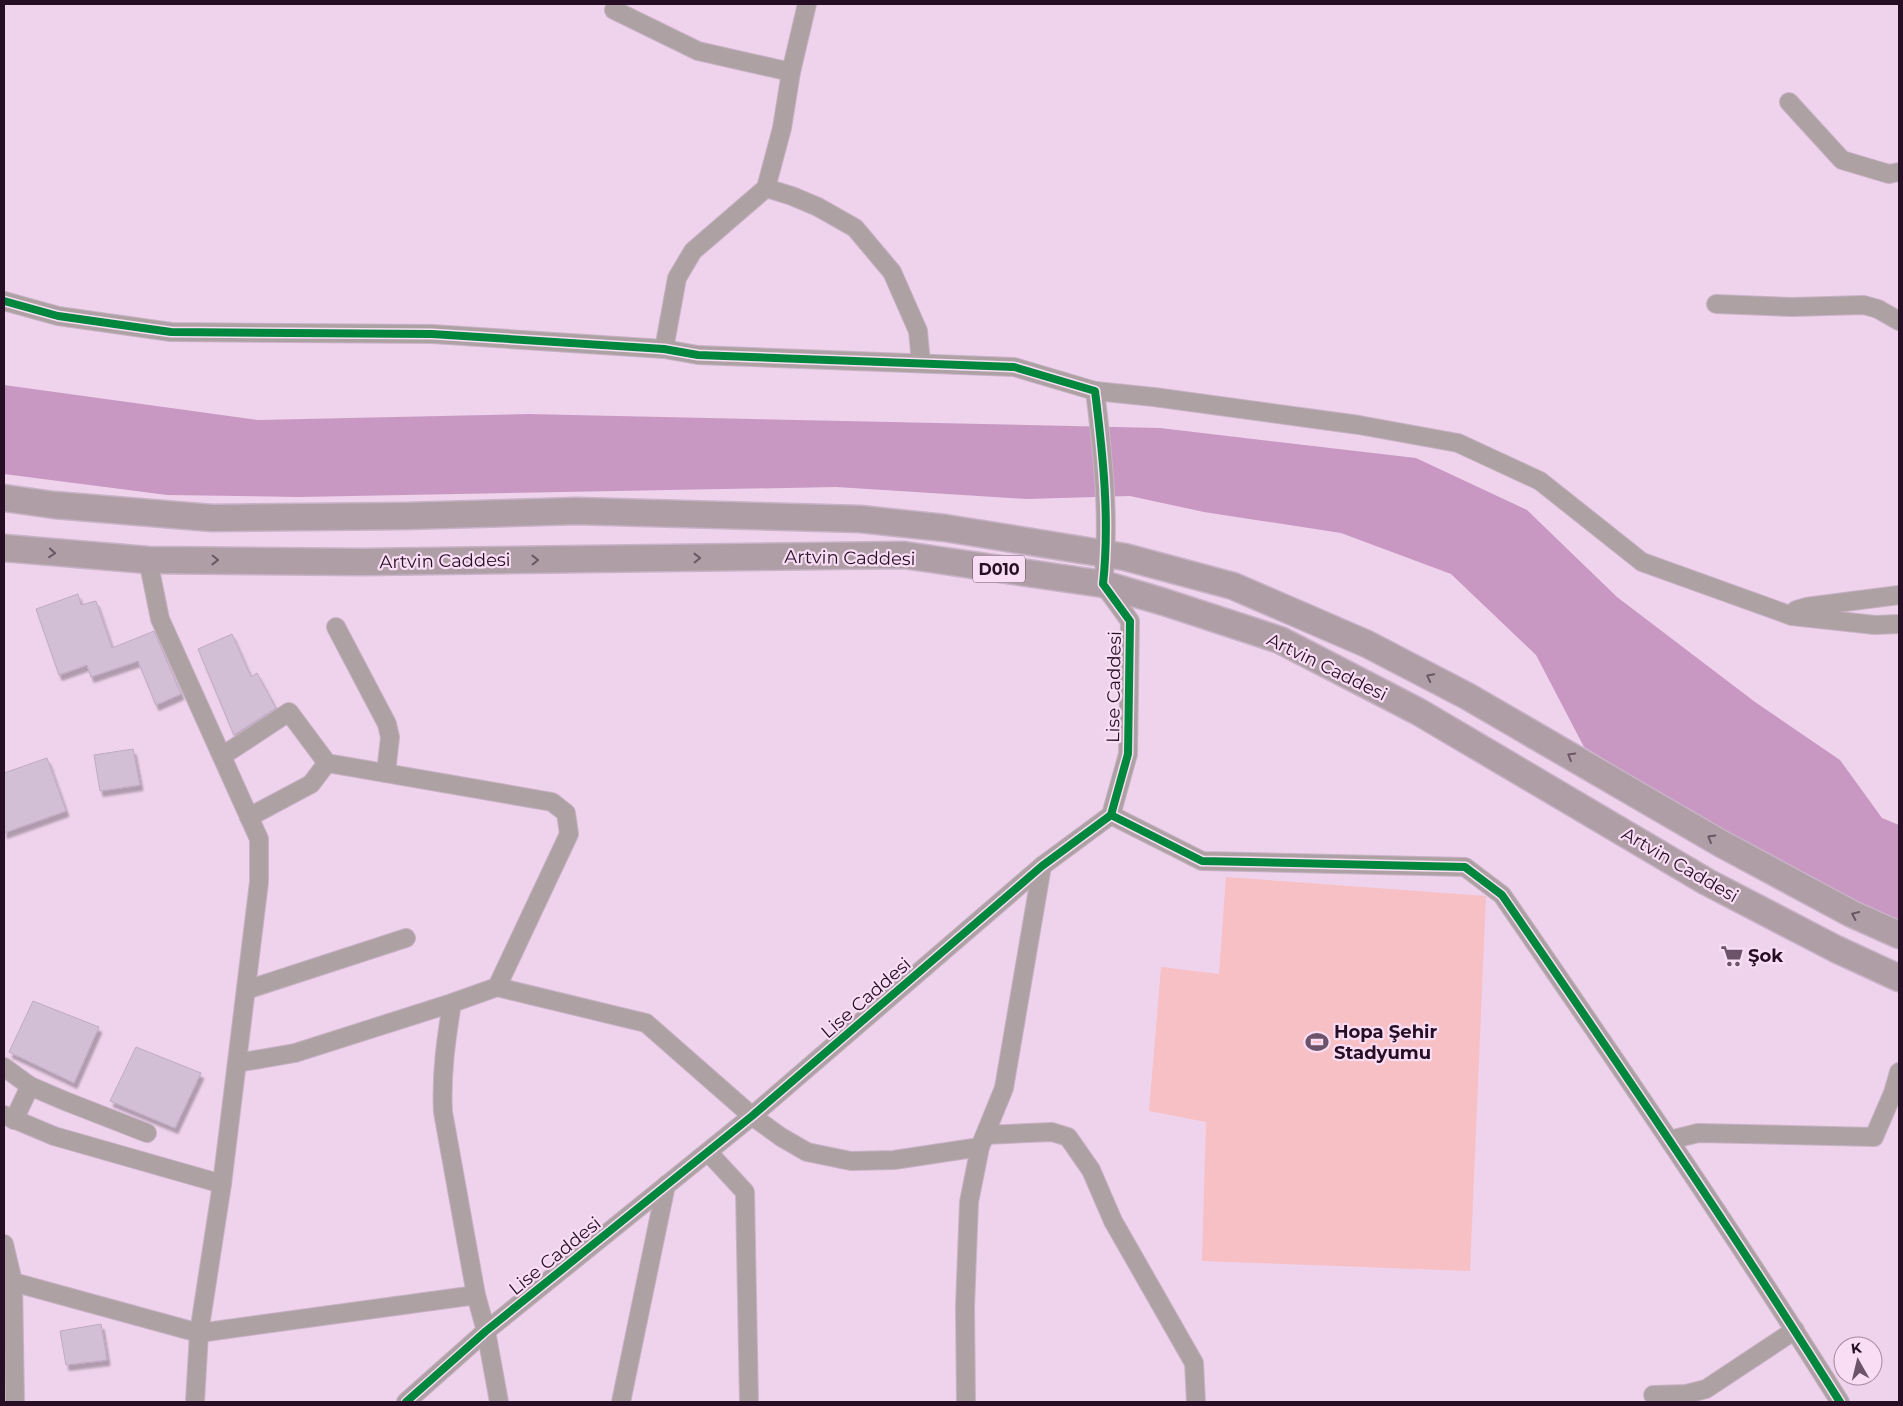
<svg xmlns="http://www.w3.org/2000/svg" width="1903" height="1406" viewBox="0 0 1903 1406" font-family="Montserrat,sans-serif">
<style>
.green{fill:#f7c0c4}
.water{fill:#c898c3}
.building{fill:#d2bfd6;stroke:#bfaac3;filter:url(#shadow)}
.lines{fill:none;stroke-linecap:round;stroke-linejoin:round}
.minor-casing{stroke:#c8b2c6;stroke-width:20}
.highway-casing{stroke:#c8b2c6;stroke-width:29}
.minor{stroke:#aea1a3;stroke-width:18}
.highway{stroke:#af9ea6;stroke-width:26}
.cycleway-casing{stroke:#f9ddf5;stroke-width:11}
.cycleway{stroke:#00873e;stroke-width:8}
.oneway{stroke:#6a5665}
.labels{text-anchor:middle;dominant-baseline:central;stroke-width:4.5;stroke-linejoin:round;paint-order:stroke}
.shield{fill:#f9ddf5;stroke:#654c63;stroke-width:1}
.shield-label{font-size:16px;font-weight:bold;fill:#260e24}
.street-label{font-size:18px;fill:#260e24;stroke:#f9ddf5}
.poi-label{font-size:18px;font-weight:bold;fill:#260e24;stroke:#f9ddf5;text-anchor:start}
</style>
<defs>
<filter id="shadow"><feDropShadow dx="3" dy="5.5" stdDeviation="1" flood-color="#0004"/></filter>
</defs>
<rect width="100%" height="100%" fill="#efd3ec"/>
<path class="green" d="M1226 877 1486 896 1470 1271 1202 1261 1206 1122 1149 1111 1161 967 1219 974Z"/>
<path class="water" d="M4 385 258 420 528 414 1160 428 1416 458 1527 510 1617 597 1755 702 1840 760 1882 818 1899 825V928L1771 861 1584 747 1536 655 1451 574 1341 533 1204 512 1130 496 1026 499 836 487 299 497 167 495 4 474Z"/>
<g class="building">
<path d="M78 594 81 605 96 601 112 648 154 631 181 694 156 705 138 661 91 677 87 665 59 675 36 609Z"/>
<path d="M232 634 251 677 257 673 276 708 234 735 198 649Z"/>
<path d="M133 749 140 785 100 791 94 755Z"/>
<path d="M47 758 66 811 4 833V773Z"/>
<path d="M33 1001 99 1027 74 1083 9 1052Z"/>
<path d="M136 1047 201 1073 175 1128 110 1101Z"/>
<path d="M101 1324 107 1360 66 1365 60 1331Z"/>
</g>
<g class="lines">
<defs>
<g id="minor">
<path d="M614 10 698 51 791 72"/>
<path d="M1789 102 1842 160 1889 174 1899 172"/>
<path d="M766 188 792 196 818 207 855 228 892 272 918 331 921 363"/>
<path d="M4 301 58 316 171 332 432 334 664 349 698 355 1014 367 1095 391C1103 455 1110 520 1103 584L1130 621 1128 754 1111 815 1042 866 752 1116 486 1331 406 1402"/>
<path d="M1716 304 1792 307 1864 305 1878 309 1899 321"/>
<path d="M664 349 677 278 693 251 766 188 782 128 791 72 807 4"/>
<path d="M1095 391 1154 397 1359 425 1458 443 1540 481 1642 562 1792 616 1875 625 1899 624"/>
<path d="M148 560 160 619 259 839V882L222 1184"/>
<path d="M1792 615 1796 610 1806 607 1899 595"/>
<path d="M336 627 387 724 390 737 386 773"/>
<path d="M222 756 289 712 327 763 552 802 566 813 569 834 497 987"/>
<path d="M1111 815 1202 861 1465 867 1502 895C1617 1062 1732 1230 1840 1402"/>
<path d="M249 817 311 784 327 763"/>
<path d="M246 990 406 938"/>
<path d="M452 1003C446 1040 441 1075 443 1112L476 1295 486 1331 499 1402"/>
<path d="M237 1063 295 1053 452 1003 497 987 646 1023 752 1116 781 1137 807 1152 851 1161 894 1160 980 1147"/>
<path d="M4 1067 30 1086 65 1101 147 1133"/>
<path d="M4 1115 54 1136 222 1184 199 1333 195 1402"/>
<path d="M14 1120 30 1086"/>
<path d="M985 1135 1052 1132 1068 1137 1091 1170 1113 1221 1194 1363 1196 1402"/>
<path d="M1670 1140 1698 1133 1874 1137 1893 1093 1899 1072"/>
<path d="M708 1152 745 1192 749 1402"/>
<path d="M4 1244 13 1282 15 1402"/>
<path d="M4 1283 13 1282 199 1333 476 1295"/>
<path d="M1653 1395 1686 1394 1706 1389 1795 1330"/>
<path d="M621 1402 666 1185"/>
<path d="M966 1402 965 1307 969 1202 980 1147 1004 1088 1042 866"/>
</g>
<g id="highway">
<path d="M4 498 54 505 212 518 406 516 577 511 860 519 945 528 1125 557 1233 586 1367 644 1467 696 1720 843 1852 914 1899 935"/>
<path d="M4 548 148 560 362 562 904 555 1103 584 1164 602 1280 640 1419 712 1707 882 1836 949 1899 978"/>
</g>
</defs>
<use href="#minor" class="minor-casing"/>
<use href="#highway" class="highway-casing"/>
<use href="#minor" class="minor"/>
<use href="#highway" class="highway"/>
<defs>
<g id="cycleway">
<path d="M4 301 58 316 171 332 432 334 664 349 698 355 1014 367 1095 391C1103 455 1110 520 1103 584L1130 621 1128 754 1111 815 1042 866 752 1116 486 1331 406 1402"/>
<path d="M1111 815 1202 861 1465 867 1502 895C1617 1062 1732 1230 1840 1402"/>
</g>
</defs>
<use href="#cycleway" class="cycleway-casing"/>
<use href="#cycleway" class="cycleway"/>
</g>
<defs><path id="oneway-chevron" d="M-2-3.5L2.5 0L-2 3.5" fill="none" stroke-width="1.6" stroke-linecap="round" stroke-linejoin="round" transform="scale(1.25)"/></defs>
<g class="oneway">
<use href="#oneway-chevron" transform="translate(52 553) rotate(5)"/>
<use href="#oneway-chevron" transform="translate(697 558) rotate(-1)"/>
<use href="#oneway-chevron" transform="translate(215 560) rotate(1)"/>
<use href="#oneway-chevron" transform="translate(535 560) rotate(-1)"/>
<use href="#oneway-chevron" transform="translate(1430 677) rotate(-153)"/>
<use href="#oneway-chevron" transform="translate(1571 756) rotate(-150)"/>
<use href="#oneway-chevron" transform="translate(1711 838) rotate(-150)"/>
<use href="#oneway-chevron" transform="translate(1855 915) rotate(-155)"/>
</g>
<defs>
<symbol id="supermarket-bare" viewBox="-9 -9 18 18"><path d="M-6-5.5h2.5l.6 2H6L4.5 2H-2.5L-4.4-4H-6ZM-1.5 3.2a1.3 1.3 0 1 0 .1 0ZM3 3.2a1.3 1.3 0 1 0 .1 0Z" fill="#6c536a" stroke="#f9ddf5" stroke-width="2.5" paint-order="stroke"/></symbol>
<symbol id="stadium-bare" viewBox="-9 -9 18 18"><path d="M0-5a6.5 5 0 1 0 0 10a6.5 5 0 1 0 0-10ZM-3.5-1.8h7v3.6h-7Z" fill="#6c536a" stroke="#f9ddf5" stroke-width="2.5" paint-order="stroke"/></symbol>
</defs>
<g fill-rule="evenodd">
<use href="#supermarket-bare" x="1716" y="940" width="32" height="32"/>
<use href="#stadium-bare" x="1301" y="1026" width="32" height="32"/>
</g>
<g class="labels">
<rect class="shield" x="973" y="555.5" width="52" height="27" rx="4"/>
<g class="shield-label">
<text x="999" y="569">D010</text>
</g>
<g class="street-label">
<text transform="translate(850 558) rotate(1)">Artvin Caddesi</text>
<text transform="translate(445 561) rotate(-1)">Artvin Caddesi</text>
<text transform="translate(1327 667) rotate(26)">Artvin Caddesi</text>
<text transform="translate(1114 687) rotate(-89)">Lise Caddesi</text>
<text transform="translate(1680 865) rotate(30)">Artvin Caddesi</text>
<text transform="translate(866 998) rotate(-41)">Lise Caddesi</text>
<text transform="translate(555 1256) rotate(-39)">Lise Caddesi</text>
</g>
<g class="poi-label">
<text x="1748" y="956">Şok</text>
<text x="1334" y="1032">Hopa Şehir<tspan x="1334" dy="21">Stadyumu</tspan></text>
</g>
</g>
<rect width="1903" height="1406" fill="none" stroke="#260e24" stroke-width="10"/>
<g transform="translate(1858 1361) rotate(352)"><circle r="24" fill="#f9ddf5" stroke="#a58aa1"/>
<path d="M0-4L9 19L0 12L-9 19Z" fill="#6c536a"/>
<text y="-8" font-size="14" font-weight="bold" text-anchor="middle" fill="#260e24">K</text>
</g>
</svg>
